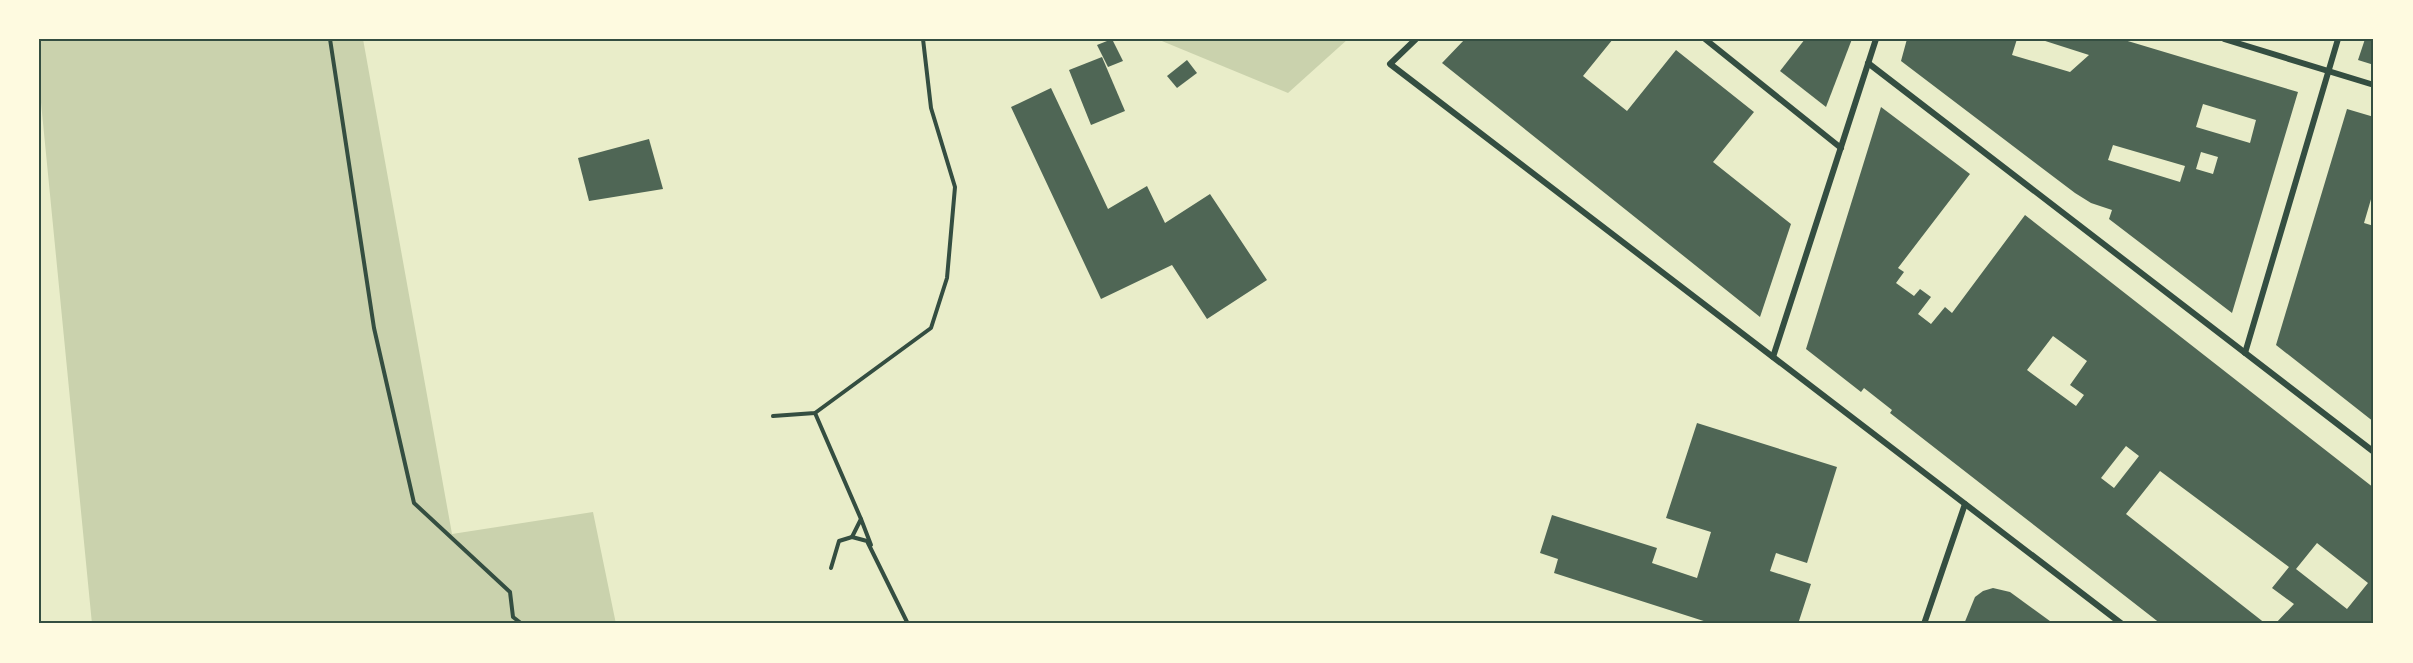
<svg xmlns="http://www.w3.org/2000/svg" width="2413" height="663" viewBox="0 0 2413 663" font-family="'Asap Condensed',sans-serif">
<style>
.green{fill:#cad2ad}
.building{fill:#4f6655;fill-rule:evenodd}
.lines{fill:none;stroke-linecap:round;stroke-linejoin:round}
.path{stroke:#344e41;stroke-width:4}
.minor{stroke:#344e41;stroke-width:6}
.neatline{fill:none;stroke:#344e41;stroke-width:2}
</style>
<rect width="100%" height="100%" fill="#e9edc9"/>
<g class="green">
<path d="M39 39H363L452 534 593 512 616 624H92L39 82Z"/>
<path d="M1157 39H1348L1288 93Z"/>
</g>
<g class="building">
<path d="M1112 39 1123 61 1108 67 1097 45Z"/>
<path d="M1465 39H1613L1583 76 1627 111 1676 50 1754 112 1713 162 1791 224 1760 317 1442 63Z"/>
<path d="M1805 39H1852L1826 107 1780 71Z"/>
<path d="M1907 39H2017L2012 55 2070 72 2089 55 2039 39H2121L2298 92 2232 313 2109 219 2112 210 2091 203 2075 193 1901 61ZM2203 104 2256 120 2250 143 2196 127ZM2113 145 2185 166 2180 182 2108 160ZM2201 152 2218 157 2213 174 2196 169Z"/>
<path d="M2365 39H2374V65L2358 60Z"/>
<path d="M1102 57 1125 111 1091 125 1069 70Z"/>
<path d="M1187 60 1197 73 1177 88 1167 76Z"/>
<path d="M1051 88 1108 209 1147 186 1165 223 1210 194 1267 280 1207 319 1172 265 1101 299 1011 107Z"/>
<path d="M1881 107 1970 174 1898 268 1904 272 1896 283 1914 296 1920 289 1931 297 1918 314 1931 324 1945 307 1952 313 2025 215 2374 488V624H2275L2294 604 2272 588 2289 567 2160 471 2126 514 2266 624H2161L1890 413 1892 410 1864 388 1861 392 1806 349ZM2053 336 2087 361 2070 385 2084 395 2076 406 2027 370ZM2126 446 2139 456 2114 488 2101 478ZM2317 543 2368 583 2347 609 2296 569Z"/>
<path d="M2347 109 2374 117V189L2364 223 2374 226V422L2276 345Z"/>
<path d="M649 139 663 189 589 201 578 158Z"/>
<path d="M1697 423 1837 467 1807 563 1776 553 1770 571 1811 584 1798 624H1713L1554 573 1558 559 1540 553 1552 515 1657 548 1652 563 1697 578 1711 532 1666 518Z"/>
<path d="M1993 588 2010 592 2054 624H1964L1975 597 1983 591Z"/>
</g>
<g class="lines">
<g class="path">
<path d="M330 39 374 328 414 503 510 592 513 617 522 624"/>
<path d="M815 413 861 519"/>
<path d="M773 416 815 413 931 328 947 278 955 187 931 108 923 39"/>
<path d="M852 537 861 519 871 545"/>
<path d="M831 568 839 541 852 537 867 541 908 624"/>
</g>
<g class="minor">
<path d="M1416 39 1390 64 2122 624"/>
<path d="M1705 39 1841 148"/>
<path d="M2224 39 2374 85"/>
<path d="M1868 63 2374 452"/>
<path d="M2245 353 2338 39"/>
<path d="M1773 357 1876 39"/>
<path d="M1924 624 1965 504"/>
</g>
</g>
<rect width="2413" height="663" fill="none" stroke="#fefae0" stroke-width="81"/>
<rect x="40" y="40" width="2332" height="582" class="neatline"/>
</svg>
